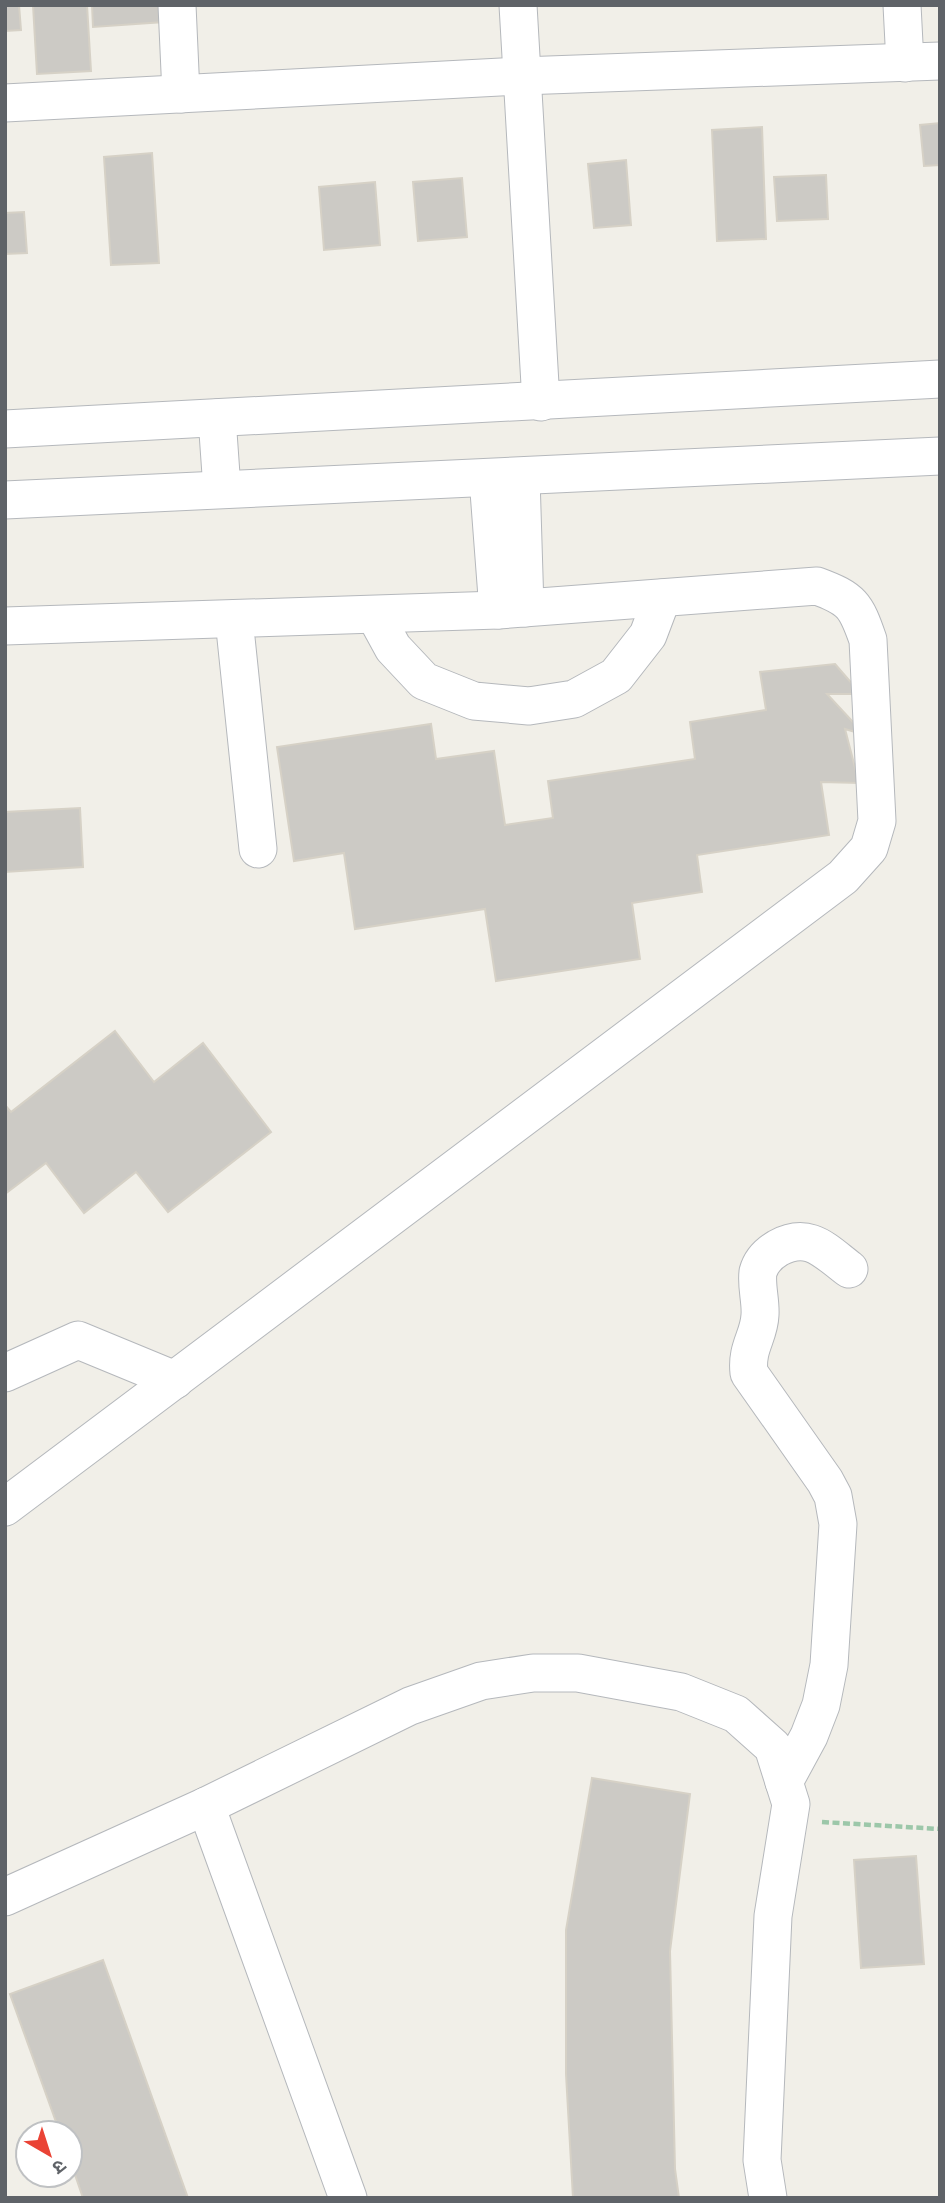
<svg xmlns="http://www.w3.org/2000/svg" width="945" height="2203" viewBox="0 0 945 2203" font-family="Karla,'Noto Sans Devanagari',sans-serif">
<style>
.building{fill:#cccac5;stroke:#d6d1c6;stroke-width:2}
.lines{fill:none;stroke-linecap:round;stroke-linejoin:round}
.minor-casing{stroke:#b5b8bc;stroke-width:39}
.path{stroke:#9cc7a9;stroke-width:4.5;stroke-dasharray:7 3.5;stroke-linecap:butt}
.minor{stroke:#fff;stroke-width:37}
</style>
<rect width="100%" height="100%" fill="#f1efe8"/>
<g class="building">
<path d="M5 5H19L21 30 5 31Z"/>
<path d="M33 5H87L91 71 37 74Z"/>
<path d="M92 5H163L164 22 93 27Z"/>
<path d="M940 123V165L924 166 920 125Z"/>
<path d="M762 127 766 239 717 241 712 130Z"/>
<path d="M152 153 159 263 111 265 104 157Z"/>
<path d="M626 160 631 225 594 228 588 164Z"/>
<path d="M826 175 828 219 777 221 774 177Z"/>
<path d="M462 178 467 237 418 241 413 182Z"/>
<path d="M375 182 380 245 324 250 319 187Z"/>
<path d="M24 212 27 253 5 254V213Z"/>
<path d="M835 664 861 694H827L865 735 845 729 859 783 821 782 829 835 697 855 702 892 632 903 640 959 496 981 485 909 355 929 344 853 294 861 277 747 431 724 436 759 494 751 505 825 553 818 548 781 695 759 690 722 766 710 760 672Z"/>
<path d="M80 808 83 867 5 872V812Z"/>
<path d="M115 1031 154 1082 203 1043 271 1132 168 1212 136 1172 84 1213 46 1163 5 1194V1105L11 1112Z"/>
<path d="M592 1778 690 1794 670 1951 675 2169 679 2198H573L566 2074V1930Z"/>
<path d="M916 1856 924 1964 861 1968 854 1860Z"/>
<path d="M103 1960 188 2198H83L70 2160V2133H60L10 1994Z"/>
</g>
<g class="lines">
<defs>
<g id="minor">
<path d="M177 5 181 94"/>
<path d="M518 5 541 402"/>
<path d="M902 5 905 63"/>
<path d="M5 103 521 76 940 61"/>
<path d="M217 418 222 489"/>
<path d="M5 429 940 379"/>
<path d="M521 477 525 608"/>
<path d="M488 478 498 610"/>
<path d="M5 500 940 456"/>
<path d="M375 615 393 648 424 681 474 701 529 706 574 699 616 676 648 635 662 598"/>
<path d="M234 619 258 849"/>
<path d="M5 626 498 610 817 586C852 599 856 605 868 640L877 821 869 848 843 877 5 1507"/>
<path d="M5 1373 78 1340 175 1380"/>
<path d="M784 1782 809 1736 821 1705 829 1665 838 1524 833 1496 825 1481 749 1373C746 1347 759 1337 760 1315 761 1301 756 1286 758 1272 761 1261 768 1254 778 1248 809 1231 825 1251 849 1269"/>
<path d="M206 1806 348 2198"/>
<path d="M5 1897 206 1806 410 1706 481 1681 533 1673H578L681 1692 736 1714 773 1747 791 1804 773 1916 762 2160 768 2198"/>
</g>
</defs>
<use href="#minor" class="minor-casing"/>
<path class="path" d="M822 1822 940 1829"/>
<use href="#minor" class="minor"/>
</g>
<rect width="945" height="2203" fill="none" stroke="#5f6368" stroke-width="14"/>
<g transform="translate(49 2154) rotate(141)"><circle r="33" fill="#ffffff" stroke="#bfc1c3" stroke-width="2"/>
<path d="M0-5L12 26L0 18L-12 26Z" fill="#ea4335"/>
<text y="-10" font-size="19" font-weight="bold" text-anchor="middle" fill="#5f6368">उ</text>
</g>
</svg>
